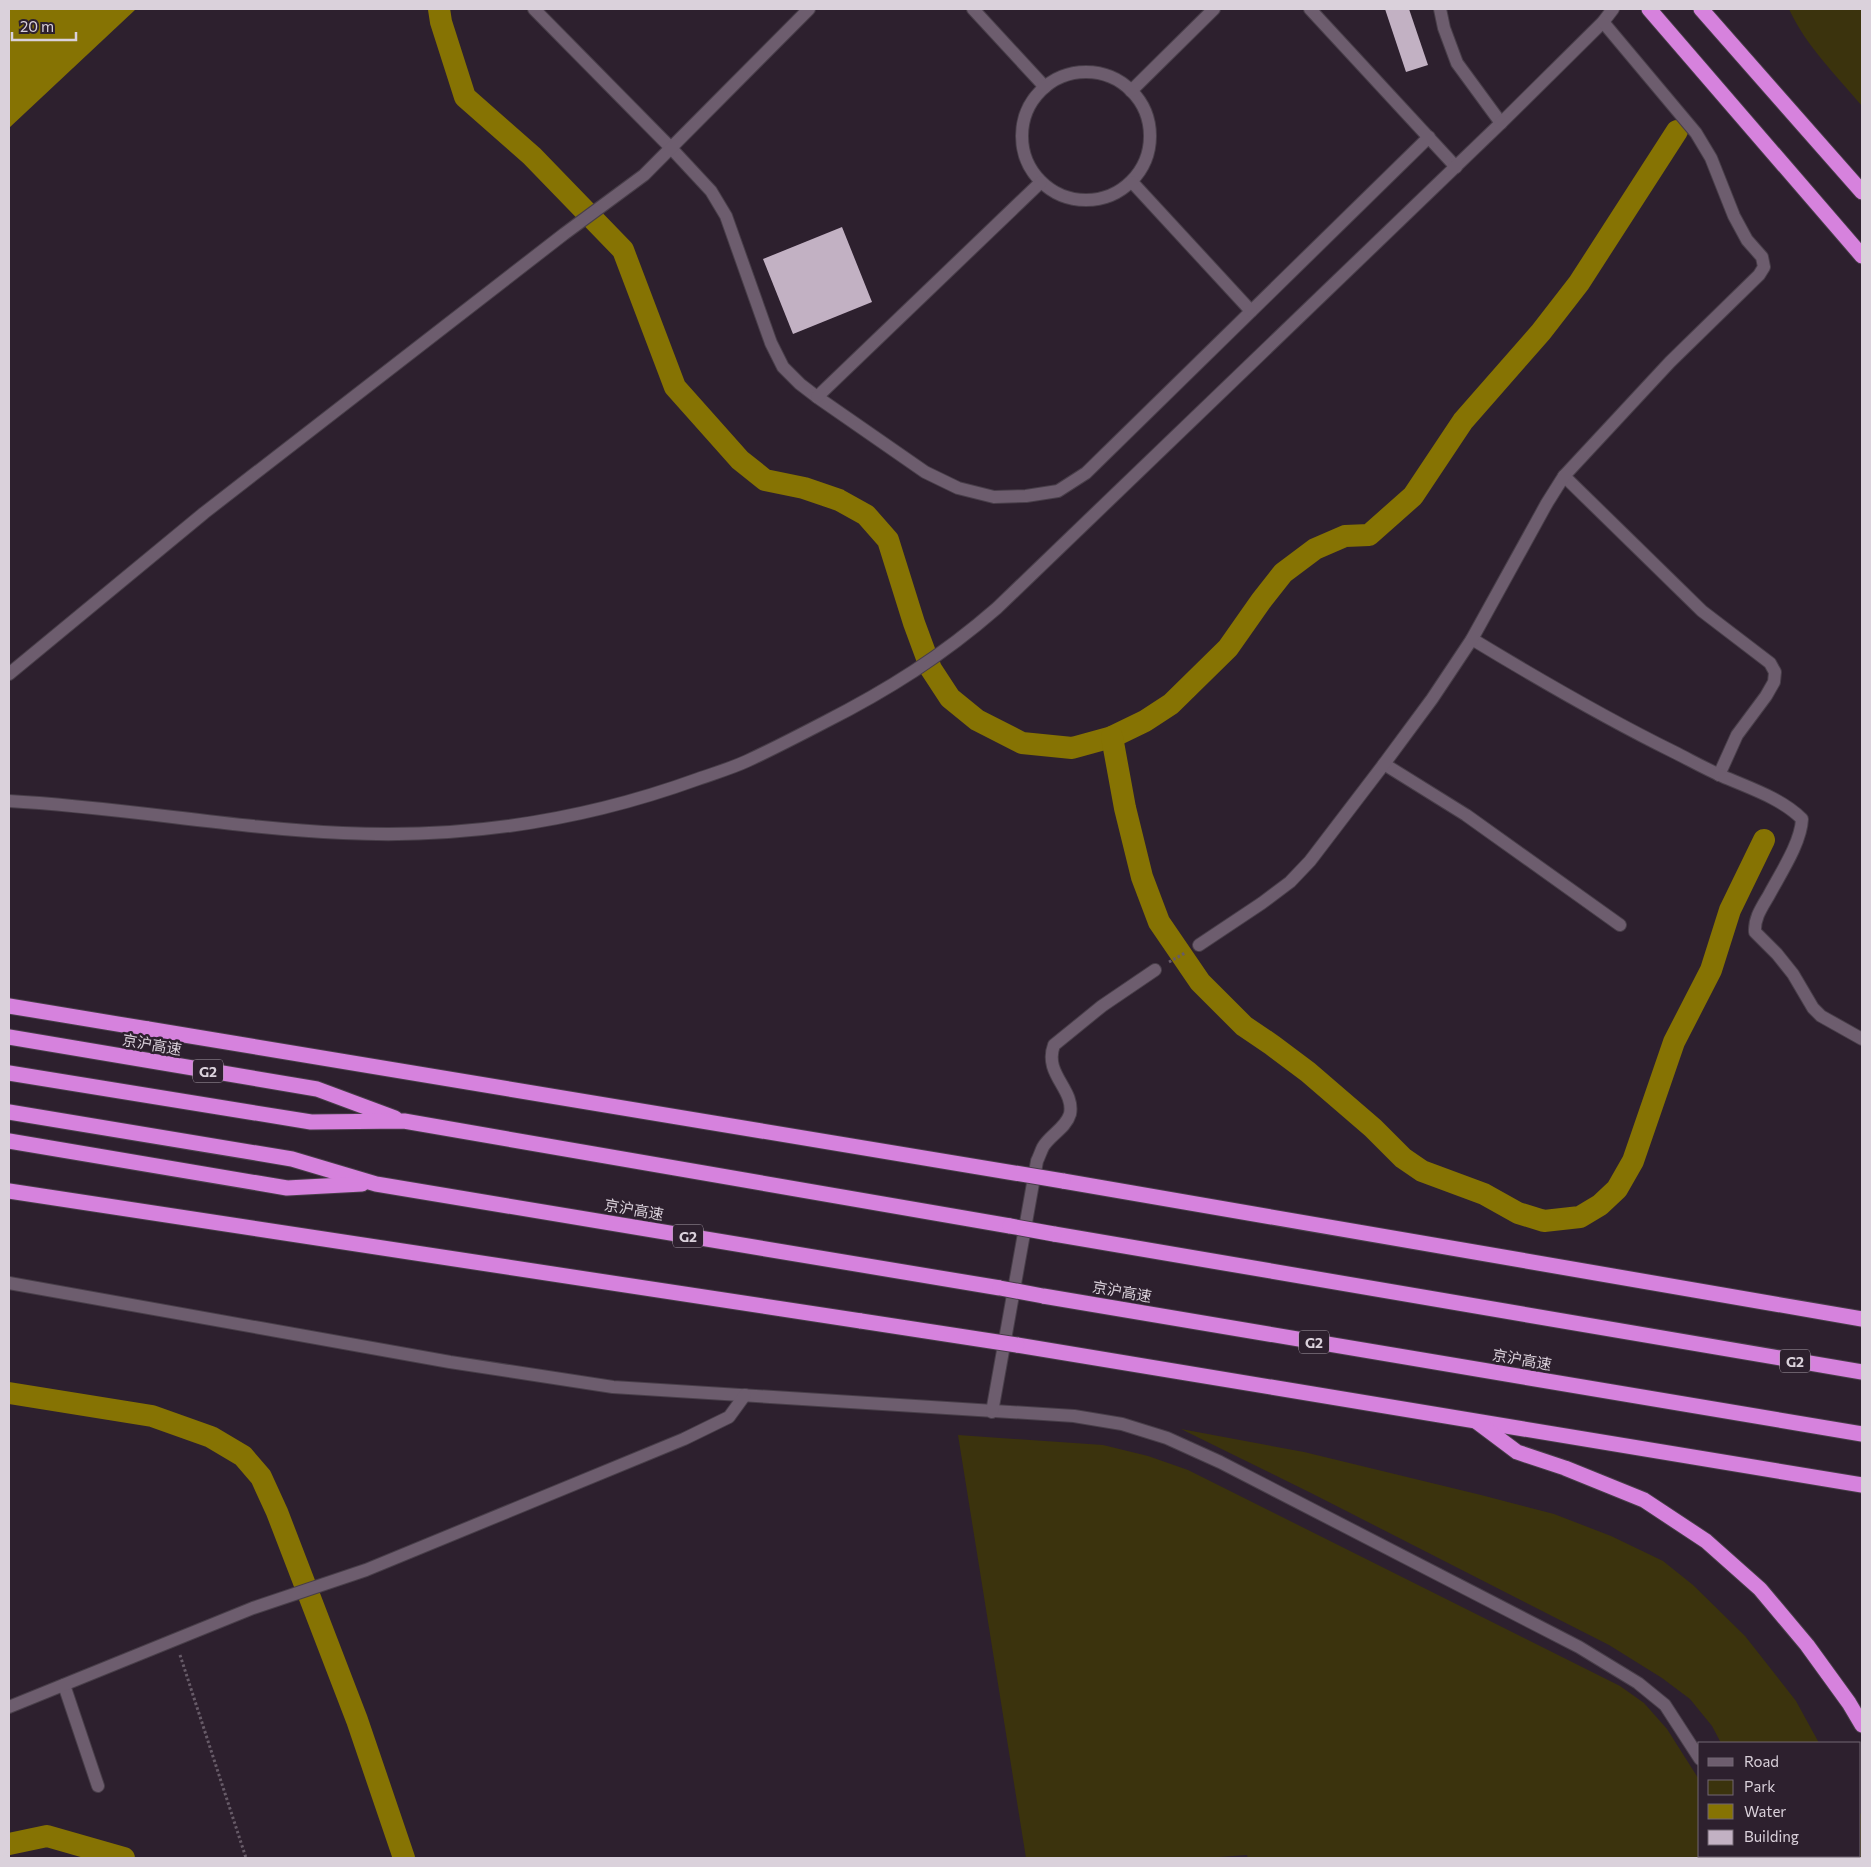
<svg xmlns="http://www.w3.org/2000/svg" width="1871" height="1867" viewBox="0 0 1871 1867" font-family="Commissioner,'Noto Sans SC',sans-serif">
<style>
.green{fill:#3b330d}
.water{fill:#867303}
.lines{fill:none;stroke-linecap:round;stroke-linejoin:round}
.canal{stroke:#867303;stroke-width:22}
.building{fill:#c2b1c3}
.lane-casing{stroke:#483e49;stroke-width:14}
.street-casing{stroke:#483e49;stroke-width:14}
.highway-casing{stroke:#483e49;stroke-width:17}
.path{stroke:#675b68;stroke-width:3;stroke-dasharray:2.5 2.5;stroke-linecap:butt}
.lane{stroke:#6d5d6e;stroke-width:12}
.street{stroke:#6d5d6e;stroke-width:12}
.highway{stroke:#d682dd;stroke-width:15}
.highway-bridge-casing{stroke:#483e49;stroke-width:17;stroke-linecap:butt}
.highway-bridge{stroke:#d682dd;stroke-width:15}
.labels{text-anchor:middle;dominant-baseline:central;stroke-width:5;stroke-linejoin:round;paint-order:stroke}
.shield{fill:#2d202e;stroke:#a69ca7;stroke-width:1}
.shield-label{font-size:14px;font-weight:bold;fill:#dad1db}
.street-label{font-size:15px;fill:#dad1db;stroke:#2d202e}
</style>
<rect width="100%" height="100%" fill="#2d202e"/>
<g class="green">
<path d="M1789 9H1862V106C1836 75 1806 46 1789 9Z"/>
<path d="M1181 1429 1304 1452 1481 1495 1554 1514 1611 1536 1663 1561 1693 1585 1745 1636 1796 1701 1819 1743H1721L1712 1726 1690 1699 1662 1678 1609 1645 1313 1494Z"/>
<path d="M958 1435 1103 1445 1148 1456 1188 1470 1620 1686 1644 1703 1667 1729 1700 1781V1856H1703L1702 1858H1248L1247 1855 1206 1858H1026Z"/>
<path d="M1860 1813 1862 1817V1858H1785L1784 1856H1860Z"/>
</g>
<path class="water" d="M9 9H136L9 128Z"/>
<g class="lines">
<g class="canal">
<path d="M439 9 441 22 465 97 532 156 623 250 675 387 740 460 765 480 804 488 839 500 866 515 888 540 914 623 931 669 950 698 977 720 1022 743 1072 748 1112 737 1145 721 1171 704 1228 648 1261 601 1283 573 1315 549 1345 536 1369 535 1413 496 1463 421 1541 332 1579 283 1677 131"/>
<path d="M1112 737 1125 808 1142 877 1159 922 1200 982 1244 1026 1272 1045 1308 1072 1373 1128 1403 1158 1422 1171 1484 1194 1518 1213 1544 1221 1580 1217 1600 1205 1617 1189 1633 1161 1674 1042 1711 970 1730 910 1764 840"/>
<path d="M9 1393 152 1416 211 1437 243 1456 261 1477 277 1512 357 1720 404 1858"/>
<path d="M9 1844 47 1836 124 1858"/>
</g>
</g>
<g class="building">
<path d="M1385 9H1409L1428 65 1406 72Z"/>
<path d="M842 227 872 302 793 334 763 259Z"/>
</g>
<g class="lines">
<defs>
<g id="lane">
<path d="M534 9 671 148 711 191 726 216 771 343 783 367 800 384 817 397 925 472 958 488 994 497 1026 496 1058 491 1086 473 1429 137"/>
<path d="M973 9 1045 87"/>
<path d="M1310 9 1456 167"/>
<path d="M1440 9 1444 28 1457 63 1501 123"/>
<circle cx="1086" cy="136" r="64"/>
<path d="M1131 91 1214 9"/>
<path d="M1132 182 1251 311"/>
<path d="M817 397 1041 182"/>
<path d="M9 674 204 513 564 234 644 175 809 9"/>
<path d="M64 1685 98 1786"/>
</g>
<g id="street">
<path d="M1564 476 1702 611 1770 663 1775 672 1774 682 1766 696 1737 735 1719 775"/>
<path d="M1472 639C1538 679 1605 718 1674 752 1690 760 1706 769 1722 776 1749 788 1781 798 1802 819 1801 843 1780 874 1769 895 1762 907 1754 918 1755 932L1777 954 1793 974 1813 1008 1821 1016 1862 1039"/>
<path d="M1384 764 1466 815 1620 925"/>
<path d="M9 801C121 807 231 828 343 833 464 839 585 820 698 779 715 773 732 768 747 761 773 749 798 736 823 723 888 690 942 656 997 608L1501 123 1603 22 1613 9"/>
<path d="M1199 945 1262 903 1290 882 1310 861 1384 764 1432 699 1472 639 1547 503 1564 476 1670 362 1759 275 1764 267 1762 257 1747 240 1734 216 1711 158 1696 133 1603 22"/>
<path d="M9 1283 450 1362 613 1387 1074 1416 1122 1424 1167 1438 1220 1462 1579 1647 1638 1683 1665 1705 1700 1759"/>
<path d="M992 1412 1037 1161C1039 1157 1041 1151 1043 1147 1050 1135 1066 1128 1070 1114 1075 1089 1043 1074 1054 1045L1102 1006 1155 970"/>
<path d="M9 1707 253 1608 366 1570 684 1439 729 1417 745 1395"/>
<path d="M1760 1856 1762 1858"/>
<path d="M1722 1858 1724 1856"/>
</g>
<g id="highway">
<path d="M1649 9 1862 256"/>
<path d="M1701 9 1862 192"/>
<path d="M9 1006 148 1029"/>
<path d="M9 1037 317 1089 395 1118"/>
<path d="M9 1073 311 1122 404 1121 1010 1226"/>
<path d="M9 1112 292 1159 376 1184 1000 1288"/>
<path d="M9 1141 287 1188 362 1184"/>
<path d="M1063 1181 1862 1319"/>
<path d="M9 1191 861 1321"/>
<path d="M1054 1234 1862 1372"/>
<path d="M1043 1296 1862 1434"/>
<path d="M1017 1345 1862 1485"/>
<path d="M1477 1422 1517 1452 1565 1468 1644 1500 1706 1541 1760 1589 1807 1645 1849 1703 1862 1725"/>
</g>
</defs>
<use href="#lane" class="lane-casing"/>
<use href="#street" class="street-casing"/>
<use href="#highway" class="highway-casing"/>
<g class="path">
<path d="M1169 962 1185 953"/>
<path d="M180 1655 246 1858"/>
</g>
<use href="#lane" class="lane"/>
<use href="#street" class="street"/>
<use href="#highway" class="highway"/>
<defs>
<g id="highway-bridge">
<path d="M148 1029 1063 1181"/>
<path d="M1010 1226 1054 1234"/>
<path d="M1000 1288 1043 1296"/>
<path d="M861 1321 1017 1345"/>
</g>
</defs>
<use href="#highway-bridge" class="highway-bridge-casing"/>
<use href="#highway-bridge" class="highway-bridge"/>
</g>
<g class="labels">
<g class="shield">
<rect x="193" y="1059.5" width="30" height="23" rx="4"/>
<rect x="673" y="1224.5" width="30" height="23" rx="4"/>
<rect x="1299" y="1330.5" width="30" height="23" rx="4"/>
<rect x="1780" y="1349.5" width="30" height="23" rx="4"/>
</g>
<g class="shield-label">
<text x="208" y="1071">G2</text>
<text x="688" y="1236">G2</text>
<text x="1314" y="1342">G2</text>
<text x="1795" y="1361">G2</text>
</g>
<g class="street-label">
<text transform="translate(152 1044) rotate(10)">京沪高速</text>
<text transform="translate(634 1209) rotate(10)">京沪高速</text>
<text transform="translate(1122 1291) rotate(10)">京沪高速</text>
<text transform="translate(1522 1359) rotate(10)">京沪高速</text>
</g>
</g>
<rect width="1871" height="1867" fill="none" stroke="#dad1db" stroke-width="20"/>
<rect x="1698" y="1742" width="162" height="115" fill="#2d202e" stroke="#726773"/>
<rect x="1708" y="1758" width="25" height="8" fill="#6d5d6e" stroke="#726773"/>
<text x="1744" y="1767" font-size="15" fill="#dad1db">Road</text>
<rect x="1708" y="1780" width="25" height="15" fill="#3b330d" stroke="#726773"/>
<text x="1744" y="1792" font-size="15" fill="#dad1db">Park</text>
<rect x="1708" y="1804" width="25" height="15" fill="#867303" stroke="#726773"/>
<text x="1744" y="1817" font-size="15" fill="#dad1db">Water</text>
<rect x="1708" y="1830" width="25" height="15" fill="#c2b1c3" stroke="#726773"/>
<text x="1744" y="1842" font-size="15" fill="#dad1db">Building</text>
<path d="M12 32v8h64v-8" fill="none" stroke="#dad1db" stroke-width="2.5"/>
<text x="20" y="32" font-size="15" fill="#dad1db" stroke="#2d202e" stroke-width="4" paint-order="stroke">20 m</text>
</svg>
